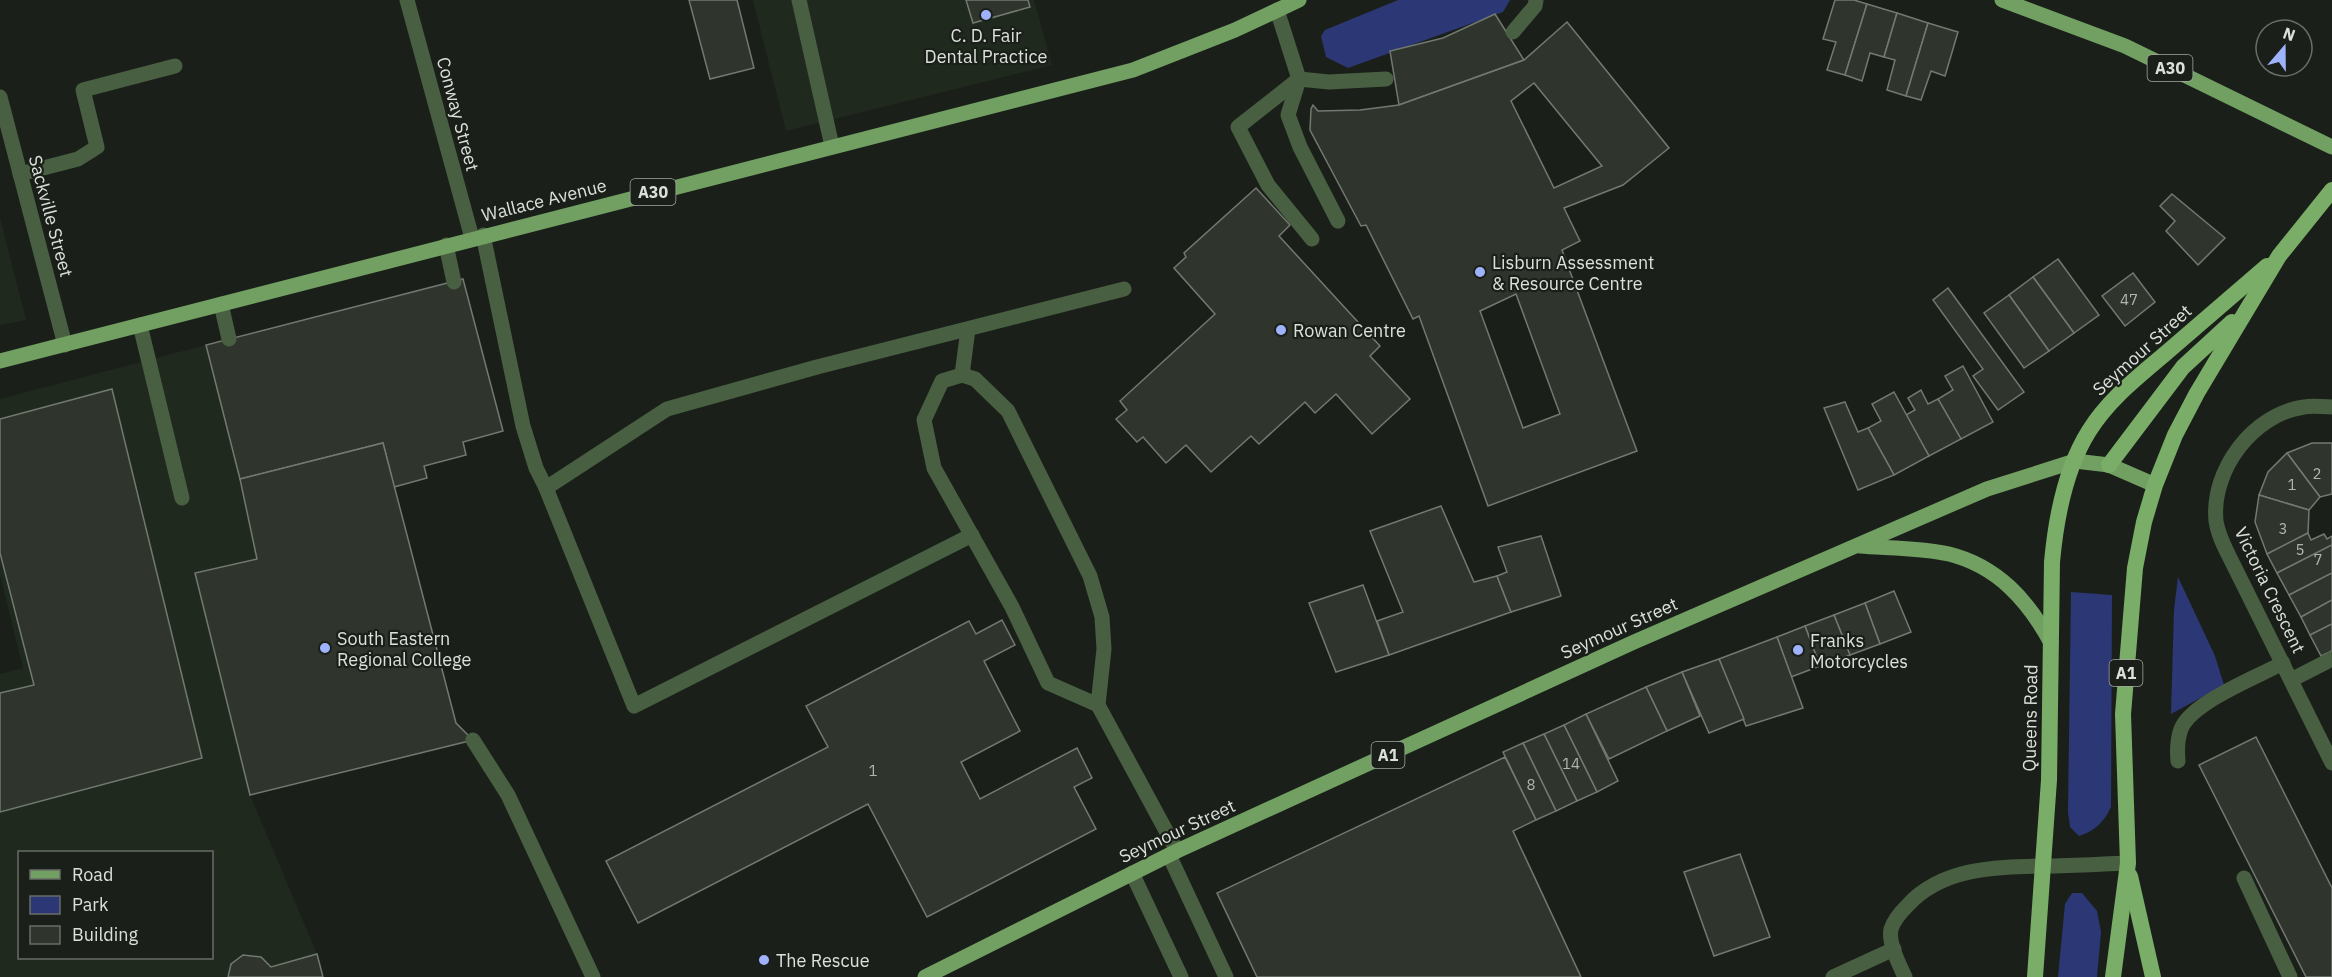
<svg xmlns="http://www.w3.org/2000/svg" width="2332" height="977" viewBox="0 0 2332 977" font-family="'IBM Plex Sans',sans-serif">
<style>
.built{fill:#20291d;fill-rule:evenodd}
.green{fill:#2c3775}
.building{fill:#2f352d;stroke:#727970;stroke-width:1.5;fill-rule:evenodd}
.lines{fill:none;stroke-linecap:round;stroke-linejoin:round}
.service{stroke:#495f42;stroke-width:15}
.minor{stroke:#495f42;stroke-width:15}
.primary{stroke:#72a062;stroke-width:15}
.trunk{stroke:#7aad68;stroke-width:16}
.poi-dot{fill:#9fb3fd;stroke:#1a2019;stroke-width:2}
.labels{text-anchor:middle;dominant-baseline:central;stroke-width:4.5;stroke-linejoin:round;paint-order:stroke}
.number-label{font-size:15px;fill:#b1b5b0}
.shield{fill:#1a2019;stroke:#a2a6a1;stroke-width:1.5}
.shield-label{font-size:16px;font-weight:bold;fill:#dce0db}
.poi-label{font-size:18px;fill:#dce0db;stroke:#1a2019;text-anchor:start}
.street-label{font-size:18px;fill:#dce0db;stroke:#1a2019}
</style>
<rect width="100%" height="100%" fill="#1a2019"/>
<g class="built">
<path d="M753 0H1034L1052 65 786 131Z"/>
<path d="M0 218 26 320 0 325Z"/>
<path d="M206 345 240 479 257 559 195 573 250 795 317 954 323 977H0V674L23 668 0 575V399ZM20 852H212V958H20Z"/>
</g>
<g class="green">
<path d="M1398 0H1510L1503 12 1348 68 1326 57 1321 36 1325 30Z"/>
<path d="M2178 577 2215 656 2224 685 2171 714 2174 610Z"/>
<path d="M2071 592 2112 595 2111 807C2104 822 2095 831 2079 836L2070 827 2068 812Z"/>
<path d="M2072 893H2082L2097 911 2101 932 2097 977H2058L2065 904Z"/>
</g>
<g class="building">
<path d="M689 0H737L754 68 710 79Z"/>
<path d="M966 0H1028L1030 7 973 23Z"/>
<path d="M1835 0H1854L1867 4 1845 75 1827 70 1836 42 1823 39Z"/>
<path d="M1867 4 1897 13 1884 57 1870 53 1862 81 1845 75Z"/>
<path d="M1897 13 1928 23 1906 96 1887 90 1895 60 1884 57Z"/>
<path d="M1495 14 1524 60 1399 105 1390 51 1443 38Z"/>
<path d="M1567 22 1669 148 1623 185 1564 208 1580 241 1562 250 1637 451 1488 506 1419 316 1413 319 1366 225 1361 226 1310 130 1311 109 1313 105 1318 111 1360 110 1399 105 1524 60ZM1534 83 1602 166 1554 188 1511 101ZM1516 294 1560 414 1523 428 1480 311Z"/>
<path d="M1928 23 1958 32 1945 76 1931 71 1921 100 1906 96Z"/>
<path d="M1256 188 1290 225 1279 236 1380 346 1370 356 1410 399 1372 434 1336 394 1315 413 1305 402 1259 444 1251 436 1211 472 1186 445 1166 463 1143 437 1137 442 1116 419 1127 410 1120 401 1215 314 1174 268 1186 257 1184 253Z"/>
<path d="M2172 194 2225 238 2198 265 2166 231 2175 221 2160 206Z"/>
<path d="M2058 259 2099 315 2074 333 2033 277Z"/>
<path d="M2133 273 2155 302 2125 326 2102 296Z"/>
<path d="M2033 277 2074 333 2049 351 2009 295Z"/>
<path d="M463 279 503 431 463 442 466 455 424 466 427 478 394 487 383 443 240 479 206 345Z"/>
<path d="M1948 288 2024 392 1998 410 1973 376 1983 369 1933 300Z"/>
<path d="M2009 295 2049 351 2024 368 1984 313Z"/>
<path d="M1963 366 1993 422 1961 439 1938 399 1953 390 1945 376Z"/>
<path d="M112 389 202 758 0 812V693L34 685 0 553V419Z"/>
<path d="M1921 390 1928 404 1938 399 1961 439 1929 456 1906 415 1915 410 1908 398Z"/>
<path d="M1894 392 1929 456 1894 475 1868 428 1881 421 1872 404Z"/>
<path d="M1845 402 1858 432 1868 428 1894 475 1858 490 1824 408Z"/>
<path d="M383 443 456 723 473 740 250 795 195 573 257 559 240 479Z"/>
<path d="M2312 443H2332V494L2320 497 2287 453Z"/>
<path d="M2287 453 2320 497 2309 510 2259 495 2268 472Z"/>
<path d="M2259 495 2309 510 2308 533 2267 554 2255 522Z"/>
<path d="M1441 506 1474 582 1497 576 1511 612 1389 655 1377 621 1403 612 1370 531Z"/>
<path d="M2308 533 2311 540 2324 534 2327 539 2332 536V545L2277 573 2267 554Z"/>
<path d="M1541 536 1561 596 1511 612 1497 576 1507 572 1498 547Z"/>
<path d="M2332 545V573L2289 595 2277 573Z"/>
<path d="M2332 573V600L2301 617 2289 595Z"/>
<path d="M1363 585 1389 655 1336 672 1309 603Z"/>
<path d="M1894 591 1911 632 1880 644 1865 603Z"/>
<path d="M2332 600V624L2310 635 2301 617Z"/>
<path d="M1865 603 1880 644 1850 655 1834 615Z"/>
<path d="M1834 615 1850 655 1820 666 1805 626Z"/>
<path d="M1002 620 1015 645 984 661 1020 731 961 762 980 799 1077 748 1092 778 1074 787 1096 829 927 917 868 804 638 923 606 861 828 747 806 706 969 621 976 634Z"/>
<path d="M2332 624V651L2321 656 2310 635Z"/>
<path d="M1805 626 1820 666 1791 677 1777 637Z"/>
<path d="M1777 637 1803 708 1746 726 1719 659Z"/>
<path d="M1719 659 1744 719 1709 733 1682 672Z"/>
<path d="M1682 672 1700 716 1667 731 1646 687Z"/>
<path d="M1646 687 1667 731 1609 759 1586 714Z"/>
<path d="M1586 714 1618 781 1597 792 1564 725Z"/>
<path d="M1564 725 1597 792 1577 801 1544 734Z"/>
<path d="M1544 734 1577 801 1556 811 1523 743Z"/>
<path d="M2256 737 2332 888V977H2306L2199 765Z"/>
<path d="M1523 743 1556 811 1536 820 1503 752Z"/>
<path d="M1505 757 1536 820 1513 831 1581 977H1257L1217 893Z"/>
<path d="M1740 854 1770 937 1714 956 1684 872Z"/>
<path d="M317 954 323 977H228L231 964 243 955 261 957 271 967Z"/>
</g>
<g class="lines">
<g class="service">
<path d="M799 0 832 146"/>
<path d="M1277 10 1299 79 1329 82 1386 79"/>
<path d="M1513 32 1535 6 1536 0"/>
<path d="M1299 79 1238 127 1268 185 1312 239"/>
<path d="M1299 79 1288 115 1300 147 1338 221"/>
<path d="M20 174 78 159 97 147 83 90 175 66"/>
<path d="M483 235 523 426 536 468 546 488 667 409 817 367 1124 289"/>
<path d="M446 245 454 282"/>
<path d="M221 304 229 339"/>
<path d="M140 325 182 498"/>
<path d="M962 375 975 379 1008 411 1090 576 1102 617 1104 649 1098 705 1048 683 1012 607 934 468 924 420 942 381Z"/>
<path d="M962 375 968 329"/>
<path d="M546 488 634 706 972 535"/>
<path d="M2291 680 2332 659"/>
<path d="M1098 705 1177 851"/>
<path d="M473 740 508 795 593 977"/>
<path d="M2178 761C2177 750 2177 740 2181 729 2192 702 2257 677 2283 663"/>
<path d="M1169 855 1226 977"/>
<path d="M1132 873 1181 977"/>
<path d="M2244 878 2290 977"/>
<path d="M1833 977 1894 949"/>
<path d="M1905 977C1899 964 1888 943 1891 929 1894 920 1901 912 1907 906 1942 867 1997 867 2044 866 2072 866 2100 864 2128 863"/>
</g>
<g class="minor">
<path d="M407 0 472 238"/>
<path d="M0 97 65 345"/>
<path d="M2332 407C2323 407 2313 405 2304 407 2253 414 2211 470 2216 521 2218 535 2225 548 2231 560L2332 763"/>
</g>
<g class="primary">
<path d="M2002 0 2125 46 2332 147"/>
<path d="M0 361 1133 70 1235 30 1299 0"/>
<path d="M1860 546C1886 548 1925 548 1949 554 1997 566 2028 600 2051 643"/>
<path d="M925 977 1177 851 1634 642 1987 489 2075 461 2109 465 2155 485"/>
</g>
<g class="trunk">
<path d="M2109 465 2183 367 2232 322"/>
<path d="M2130 876 2153 977"/>
<path d="M2035 977 2049 780 2052 562C2056 518 2065 469 2089 431 2109 399 2138 377 2166 353 2200 324 2233 295 2267 266"/>
<path d="M2113 977 2128 863 2123 714 2135 568 2144 522 2155 485 2175 435 2197 393 2279 256 2332 190"/>
</g>
</g>
<g class="poi-dot">
<circle cx="986" cy="15" r="6"/>
<circle cx="1480" cy="272" r="6"/>
<circle cx="1281" cy="330" r="6"/>
<circle cx="325" cy="648" r="6"/>
<circle cx="1798" cy="650" r="6"/>
<circle cx="764" cy="960" r="6"/>
</g>
<g class="labels">
<g class="number-label">
<text x="2129" y="299">47</text>
<text x="2317" y="473">2</text>
<text x="2292" y="484">1</text>
<text x="2283" y="528">3</text>
<text x="2300" y="549">5</text>
<text x="2318" y="559">7</text>
<text x="1571" y="763">14</text>
<text x="873" y="770">1</text>
<text x="1531" y="784">8</text>
</g>
<g class="shield">
<rect x="2147.5" y="55" width="45" height="26" rx="4.5"/>
<rect x="630.5" y="179" width="45" height="26" rx="4.5"/>
<rect x="2109.5" y="660" width="33" height="26" rx="4.5"/>
<rect x="1371.5" y="742" width="33" height="26" rx="4.5"/>
</g>
<g class="shield-label">
<text x="2170" y="68">A30</text>
<text x="653" y="192">A30</text>
<text x="2126" y="673">A1</text>
<text x="1388" y="755">A1</text>
</g>
<g class="poi-label">
<text x="986" y="35" text-anchor="middle">C. D. Fair<tspan x="986" dy="21">Dental Practice</tspan></text>
<text x="1492" y="262">Lisburn Assessment<tspan x="1492" dy="21">&amp; Resource Centre</tspan></text>
<text x="1293" y="330">Rowan Centre</text>
<text x="337" y="638">South Eastern<tspan x="337" dy="21">Regional College</tspan></text>
<text x="1810" y="640">Franks<tspan x="1810" dy="21">Motorcycles</tspan></text>
<text x="776" y="960">The Rescue</text>
</g>
<g class="street-label">
<text transform="translate(458 114) rotate(75)">Conway Street</text>
<text transform="translate(544 200) rotate(-14)">Wallace Avenue</text>
<text transform="translate(51 216) rotate(75)">Sackville Street</text>
<text transform="translate(2142 350) rotate(-42)">Seymour Street</text>
<text transform="translate(2270 590) rotate(64)">Victoria Crescent</text>
<text transform="translate(1619 628) rotate(-24)">Seymour Street</text>
<text transform="translate(2030 718) rotate(-89)">Queens Road</text>
<text transform="translate(1177 831) rotate(-25)">Seymour Street</text>
</g>
</g>
<rect x="18" y="851" width="195" height="108" fill="#1a2019" stroke="#686d67" stroke-width="1.5"/>
<rect x="30" y="870" width="30" height="9" fill="#72a062" stroke="#686d67" stroke-width="1.5"/>
<text x="72" y="881" font-size="18" fill="#dce0db">Road</text>
<rect x="30" y="896" width="30" height="18" fill="#2c3775" stroke="#686d67" stroke-width="1.5"/>
<text x="72" y="911" font-size="18" fill="#dce0db">Park</text>
<rect x="30" y="926" width="30" height="18" fill="#2f352d" stroke="#686d67" stroke-width="1.5"/>
<text x="72" y="941" font-size="18" fill="#dce0db">Building</text>
<g transform="translate(2284 48) rotate(20)"><circle r="28" fill="#1a2019" stroke="#686d67" stroke-width="1.5"/>
<path d="M0-4.5L10 22L0 15L-10 22Z" fill="#9fb3fd"/>
<text y="-9" font-size="16" font-weight="bold" text-anchor="middle" fill="#dce0db">N</text>
</g>
</svg>
